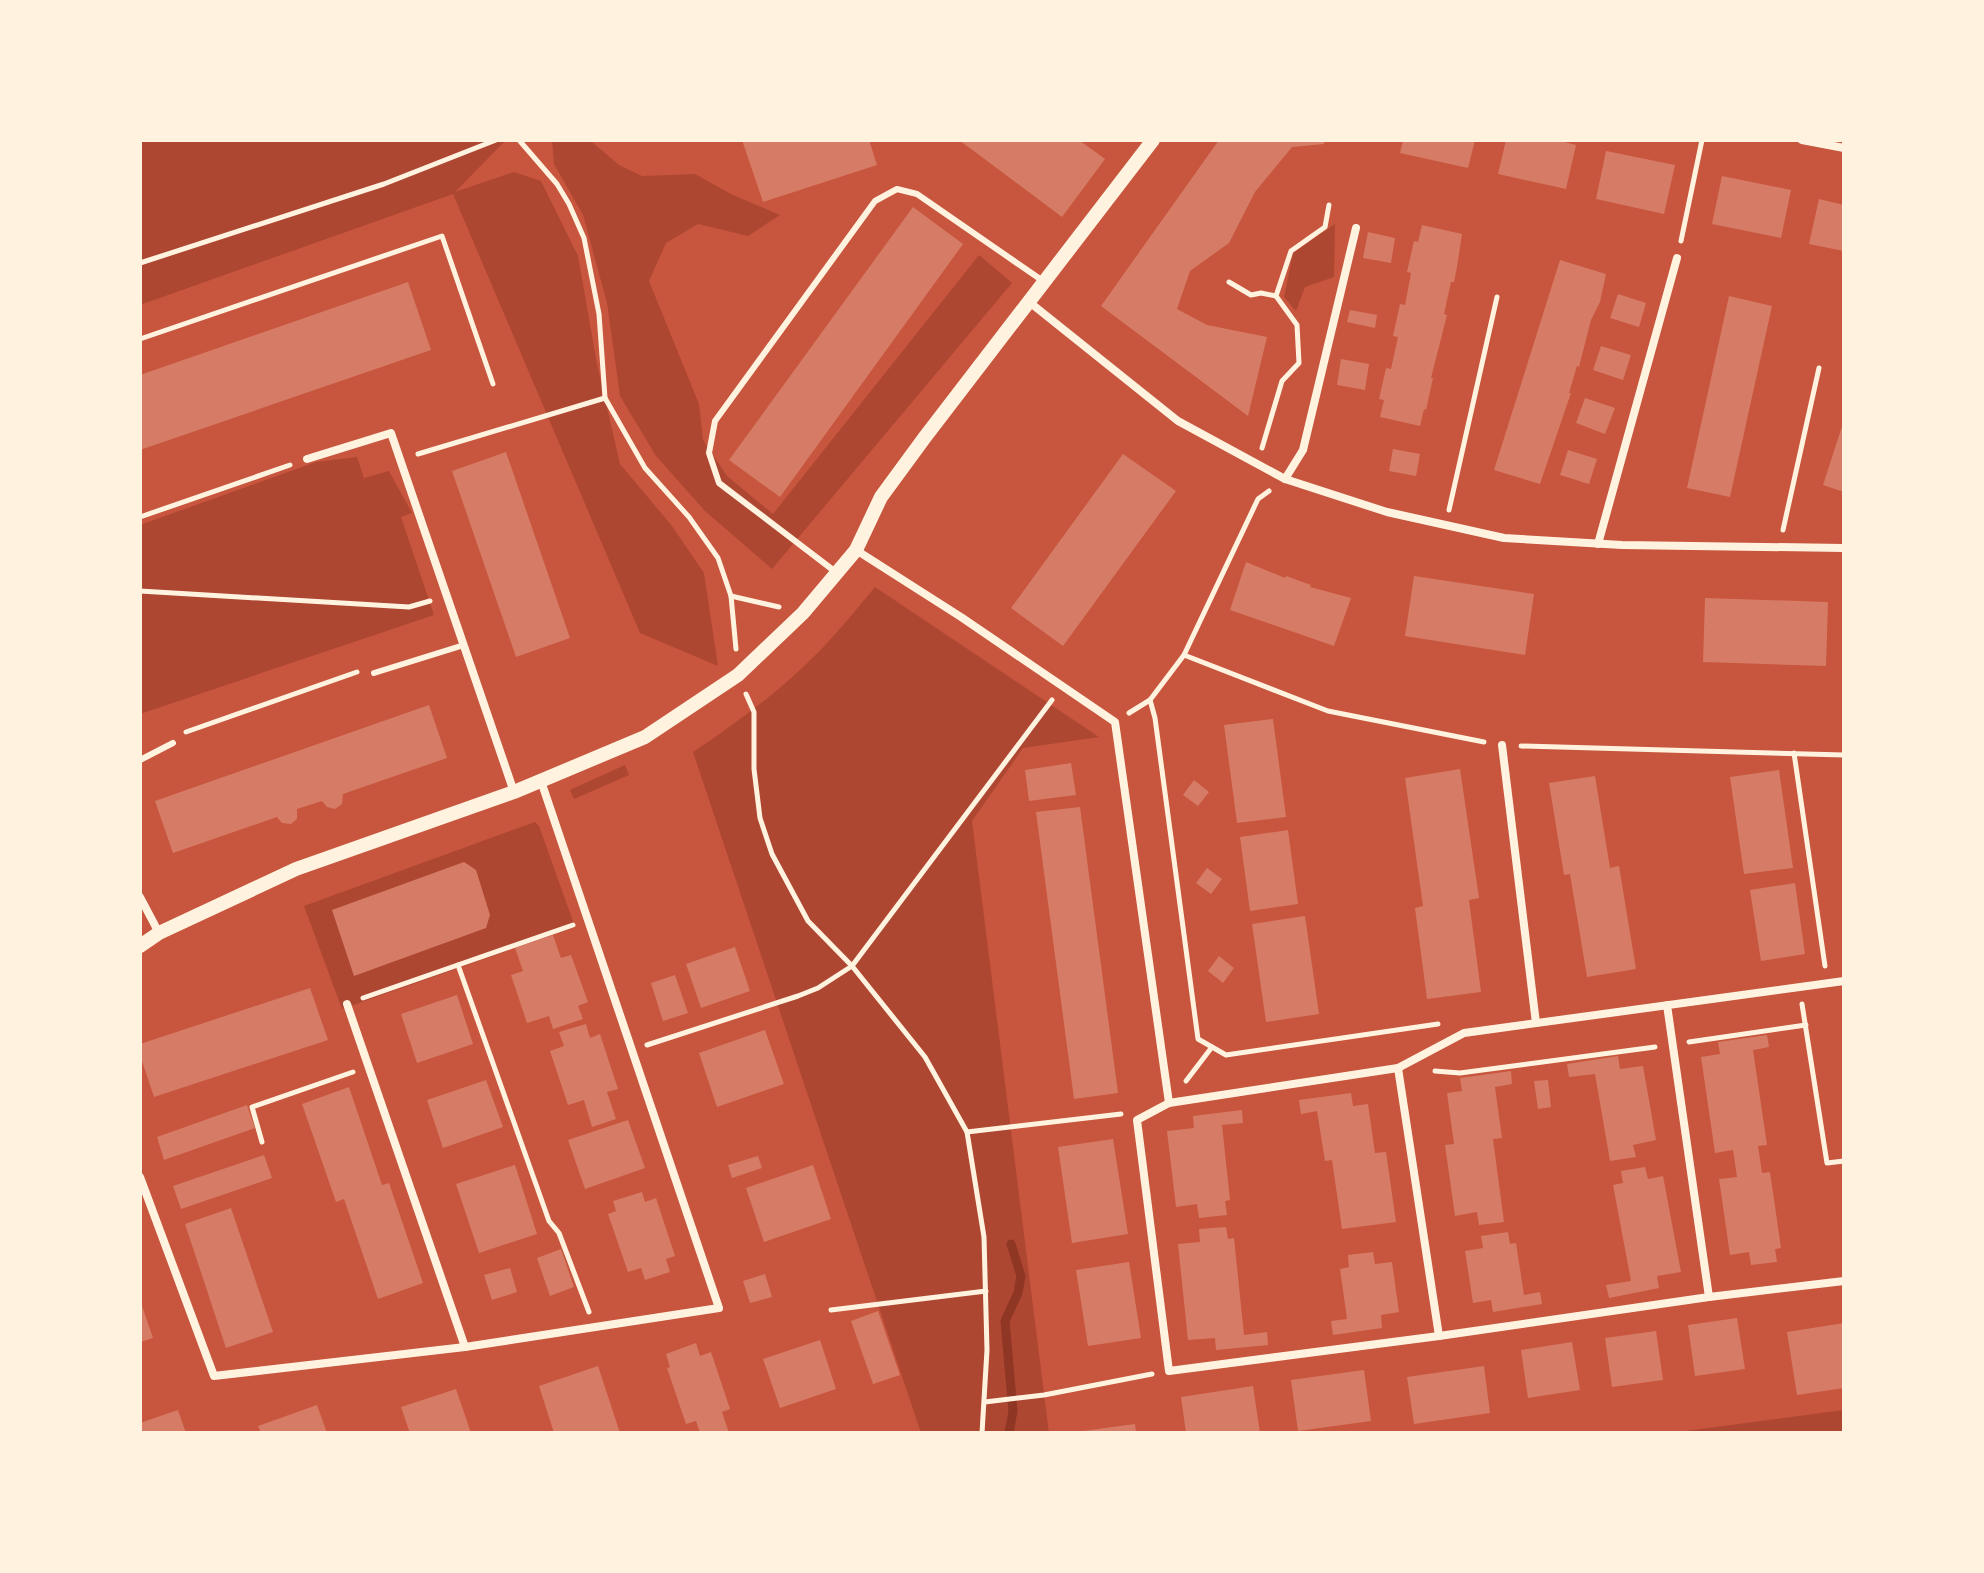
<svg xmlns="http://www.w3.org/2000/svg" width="1984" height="1573" viewBox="0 0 1984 1573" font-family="'PT Sans Narrow',sans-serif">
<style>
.green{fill:#ae4732}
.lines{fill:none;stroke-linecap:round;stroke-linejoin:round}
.stream{stroke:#8f3625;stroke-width:9}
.building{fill:#d67c66}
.path{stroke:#fff3e0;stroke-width:5}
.service{stroke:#fff3e0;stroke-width:6}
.minor{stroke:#fff3e0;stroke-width:8}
.tertiary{stroke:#fff3e0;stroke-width:14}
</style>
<rect width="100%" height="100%" fill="#c8553d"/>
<g class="green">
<path d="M140 140H506L455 192 514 172 541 181 578 256 597 364 620 464 672 526 704 573 718 666 640 633 453 194 140 305Z"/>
<path d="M552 140 592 142 619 165 642 176 695 174 731 194 780 215 748 236 698 224 666 243 649 281 699 404 703 440 727 476 773 514 979 255 1012 283 772 569 705 511 656 456 620 396 607 303 583 215 554 164Z"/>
<path d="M1335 224 1334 277 1305 287 1296 311 1284 297 1293 253Z"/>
<path d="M357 457 364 478 389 471 412 513 401 517 434 615 140 714V525L316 462Z"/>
<path d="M875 587 1099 737 1023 748 972 821 1049 1433H921L693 752C740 721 788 685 827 643 844 625 859 606 875 587Z"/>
<path d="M625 765 629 775 574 799 570 790Z"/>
<path d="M535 822 539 826 575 927 342 1009 304 906Z"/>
<path d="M1844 1410V1433H1670Z"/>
</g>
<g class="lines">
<path class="stream" d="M1009 1433 1013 1411 1005 1321 1018 1293 1021 1276 1011 1244"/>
</g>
<g class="building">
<path d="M742 140H869L877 165 763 202Z"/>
<path d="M959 140H1079L1105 159 1062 217Z"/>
<path d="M1219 140H1325L1324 144 1292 147 1255 192 1229 243 1190 271 1177 309 1207 325 1267 337 1248 416 1101 306Z"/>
<path d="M1403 140H1475L1468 168 1400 153Z"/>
<path d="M1506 140H1557L1576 145 1566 189 1498 174Z"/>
<path d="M1606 151 1675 165 1664 214 1596 199Z"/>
<path d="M1722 176 1791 190 1781 238 1712 224Z"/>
<path d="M1819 199 1844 205V251L1809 244Z"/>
<path d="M913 207 963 244 780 497 729 460Z"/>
<path d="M1422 225 1462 234 1457 267 1454 282H1451L1444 314 1447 315 1431 378H1433L1426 410 1424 409 1420 426 1380 417 1384 400 1379 399 1386 368 1391 369 1398 337 1393 336 1400 304 1405 305 1411 273 1407 272 1414 241 1418 242Z"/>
<path d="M1368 232 1395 238 1391 263 1363 258Z"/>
<path d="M1560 260 1606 274 1600 302 1591 320 1579 367 1577 366 1569 393H1571L1540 484 1494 470Z"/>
<path d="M408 282 431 350 140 450V375Z"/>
<path d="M1618 294 1646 303 1639 327 1610 318Z"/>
<path d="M1729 296 1772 306 1730 497 1687 488Z"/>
<path d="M1350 310 1377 315 1375 328 1347 322Z"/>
<path d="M1601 346 1631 355 1623 380 1593 370Z"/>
<path d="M1341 359 1369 364 1365 390 1337 385Z"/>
<path d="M1585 398 1615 408 1605 434 1576 423Z"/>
<path d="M1844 420V492L1823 485Z"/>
<path d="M1393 449 1420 454 1416 476 1389 471Z"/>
<path d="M1568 450 1597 459 1589 484 1560 475Z"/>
<path d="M506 452 570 638 516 657 452 471Z"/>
<path d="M1123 454 1176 491 1063 646 1011 608Z"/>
<path d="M1246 562 1285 578 1286 576 1311 585 1310 587 1351 598 1334 646 1230 610Z"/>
<path d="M1414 576 1534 594 1525 655 1405 636Z"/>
<path d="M1705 598 1828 602 1826 666 1703 662Z"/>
<path d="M429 705 447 758 343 794 342 804 335 809 327 807 322 801 297 809V819L291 824 282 823 277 817 173 853 155 801Z"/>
<path d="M1273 719 1286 817 1237 823 1224 725Z"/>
<path d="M1071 763 1076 795 1029 801 1025 770Z"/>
<path d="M1460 769 1479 898 1469 900 1481 992 1427 999 1415 908 1423 906 1405 778Z"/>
<path d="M1779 770 1793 868 1744 874 1730 777Z"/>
<path d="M1595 776 1610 868 1619 866 1636 969 1587 977 1570 874 1564 875 1549 783Z"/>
<path d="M1194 780 1209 792 1198 806 1183 795Z"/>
<path d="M1080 807 1118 1093 1074 1099 1036 812Z"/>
<path d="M1288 830 1298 904 1250 911 1240 837Z"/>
<path d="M464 862 476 870 490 915 486 928 354 976 332 910Z"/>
<path d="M1207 868 1222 879 1211 894 1196 883Z"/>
<path d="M1795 883 1805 954 1761 961 1750 890Z"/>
<path d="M1305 916 1319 1014 1266 1022 1252 924Z"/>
<path d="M553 935 561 958 571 955 588 1002 578 1006 583 1019 553 1029 549 1016 527 1023 511 975 523 971 515 948Z"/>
<path d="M735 947 750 991 701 1008 686 964Z"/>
<path d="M1219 956 1234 968 1223 983 1208 971Z"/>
<path d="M675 975 688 1013 663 1021 651 983Z"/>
<path d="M310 988 328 1040 154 1097 140 1055V1044Z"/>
<path d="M457 995 473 1044 417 1063 401 1014Z"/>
<path d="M586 1024 590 1038 600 1034 618 1089 607 1092 616 1119 592 1127 584 1100 568 1105 550 1051 564 1046 559 1032Z"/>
<path d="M765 1030 784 1084 717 1107 699 1053Z"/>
<path d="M1767 1035 1769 1047 1753 1050 1767 1145 1758 1146 1762 1173 1770 1172 1781 1248 1775 1249 1777 1262 1751 1265 1749 1252 1730 1255 1719 1179 1737 1177 1733 1150 1715 1153 1701 1057 1720 1054 1718 1042Z"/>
<path d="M1618 1056 1620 1069 1643 1066 1656 1140 1633 1145 1636 1157 1610 1161 1595 1074 1569 1077 1567 1064Z"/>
<path d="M1511 1071 1512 1084 1495 1087 1502 1138 1493 1139 1504 1222 1479 1225 1477 1212 1455 1216 1445 1145 1454 1144 1447 1093 1462 1091 1460 1078Z"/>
<path d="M486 1080 503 1127 443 1148 427 1100Z"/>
<path d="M1548 1080 1551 1107 1538 1109 1534 1081Z"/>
<path d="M349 1087 382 1185 389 1183 423 1283 378 1299 344 1199 336 1202 302 1104Z"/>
<path d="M1351 1093 1353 1106 1368 1104 1375 1153 1386 1152 1396 1222 1342 1229 1332 1160 1325 1161 1317 1111 1301 1114 1299 1100Z"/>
<path d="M247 1105 255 1128 164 1160 157 1137Z"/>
<path d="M1242 1110 1243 1123 1222 1125 1230 1200 1225 1201 1227 1215 1199 1218 1197 1204 1176 1207 1167 1131 1194 1128 1193 1116Z"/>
<path d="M628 1120 645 1168 585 1189 568 1140Z"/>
<path d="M1113 1139 1128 1234 1072 1243 1058 1147Z"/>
<path d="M264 1155 272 1178 181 1209 173 1186Z"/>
<path d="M758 1156 762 1168 732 1178 728 1165Z"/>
<path d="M515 1165 537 1234 479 1253 456 1184Z"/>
<path d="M813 1165 831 1219 764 1242 746 1188Z"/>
<path d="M1645 1167 1648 1179 1663 1176 1681 1272 1657 1276 1659 1288 1609 1298 1606 1285 1631 1281 1613 1185 1623 1183 1621 1171Z"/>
<path d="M642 1192 645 1202 656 1198 675 1256 666 1259 670 1272 645 1280 641 1268 628 1272 608 1214 616 1211 613 1201Z"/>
<path d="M231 1208 273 1332 226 1348 185 1224Z"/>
<path d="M1226 1227 1228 1239 1234 1238 1244 1335 1267 1332 1268 1345 1216 1350 1215 1338 1188 1340 1178 1244 1200 1242 1199 1229Z"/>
<path d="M1508 1232 1510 1244 1516 1243 1524 1295 1540 1292 1542 1304 1493 1312 1491 1300 1473 1303 1465 1251 1483 1248 1481 1236Z"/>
<path d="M561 1249 574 1287 550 1296 537 1258Z"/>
<path d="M1373 1252 1375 1264 1392 1262 1399 1312 1381 1315 1382 1328 1333 1335 1331 1321 1347 1319 1340 1269 1349 1267 1348 1255Z"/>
<path d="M1129 1262 1141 1338 1088 1346 1076 1270Z"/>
<path d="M510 1268 517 1292 492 1300 484 1275Z"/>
<path d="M765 1274 772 1297 750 1303 743 1281Z"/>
<path d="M140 1300 153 1338 140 1342Z"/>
<path d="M878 1311 900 1375 873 1384 851 1321Z"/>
<path d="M1737 1318 1745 1369 1695 1376 1688 1325Z"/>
<path d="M1844 1323V1388L1797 1395 1787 1332Z"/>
<path d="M1656 1331 1663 1380 1612 1387 1605 1338Z"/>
<path d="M820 1340 836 1389 780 1408 763 1359Z"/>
<path d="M1572 1342 1580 1390 1528 1398 1521 1350Z"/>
<path d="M696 1343 700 1356 711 1352 730 1409 722 1412 729 1433H700L696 1421 686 1424 667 1368 670 1367 666 1354Z"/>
<path d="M598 1366 620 1433H554L539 1386Z"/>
<path d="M1484 1366 1490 1413 1414 1424 1407 1377Z"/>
<path d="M1364 1370 1371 1421 1298 1431 1291 1380Z"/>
<path d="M1253 1386 1260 1433H1186L1181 1397Z"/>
<path d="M456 1389 471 1433H410L401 1407Z"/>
<path d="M317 1405 327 1433H261L258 1426Z"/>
<path d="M178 1410 186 1433H140V1423Z"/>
<path d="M1135 1424 1136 1433H1083V1431Z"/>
</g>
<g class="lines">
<g class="path">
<path d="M519 140 557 184 569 204 584 238 599 314 605 398 645 468 689 517 718 558 731 596 736 649"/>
<path d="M1681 241 1702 140"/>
<path d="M140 263 384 184 496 140"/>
<path d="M1229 282 1251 295 1261 293 1276 296"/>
<path d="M140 339 442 236 493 384"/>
<path d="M1262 448 1282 381 1299 363 1297 325 1276 296 1291 251 1325 227 1329 205"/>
<path d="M418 454 605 398"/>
<path d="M1449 510 1497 297"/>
<path d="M140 517 290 465"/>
<path d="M1783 530 1819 368"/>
<path d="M140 591 409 607 430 601"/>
<path d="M731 596 779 607"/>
<path d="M1184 655 1258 499 1269 491"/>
<path d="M746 694 754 712V769L760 818 772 854 808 921 852 966 925 1057 967 1132 984 1237 987 1350 982 1433"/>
<path d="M1150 700 1155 718 1198 1039 1226 1055 1438 1024"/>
<path d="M1129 713 1150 700 1184 655 1328 711 1484 742"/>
<path d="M186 732 357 672"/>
<path d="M1521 746 1844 755"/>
<path d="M1794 753 1825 966"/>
<path d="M458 965 549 1221 559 1233 589 1312"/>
<path d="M363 998 573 925"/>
<path d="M1802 1004 1827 1163 1844 1161"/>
<path d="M1689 1042 1806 1025"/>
<path d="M647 1045 798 996 818 988 852 966 1052 700"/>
<path d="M1435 1071 1460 1073 1655 1047"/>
<path d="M1186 1081 1212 1047"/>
<path d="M967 1132 1121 1114"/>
<path d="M262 1142 252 1107 353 1072"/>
<path d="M831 1310 986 1291"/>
<path d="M985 1402 1044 1395 1152 1374"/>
</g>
<g class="service">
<path d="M837 573 719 483 709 453 715 421 875 201 897 189 917 194 1043 281"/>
<path d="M374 673 464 645"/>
<path d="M140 760 173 743"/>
</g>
<g class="minor">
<path d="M1802 140 1844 148"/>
<path d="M1028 301 1178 421 1285 479 1387 512 1504 538 1622 545 1844 548"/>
<path d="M307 459 391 433 514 792"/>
<path d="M1285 479 1303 450 1356 228"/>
<path d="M1598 544 1677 258"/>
<path d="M856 550 961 617 1115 722 1169 1103"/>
<path d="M1502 745 1536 1023"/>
<path d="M140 897 159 933"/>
<path d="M347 1004 465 1347"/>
<path d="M1667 1005 1709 1297 1439 1336 1169 1371 1137 1120 1169 1103 1398 1068 1464 1033 1844 981"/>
<path d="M1398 1068 1439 1336"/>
<path d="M140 1177 214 1376 465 1347 719 1308 541 781"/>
<path d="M1709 1297 1844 1281"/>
</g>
<path class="tertiary" d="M140 946 159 933 296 869 514 792 645 737 738 675 803 613 856 550 881 497 925 437 1153 140"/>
</g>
<rect width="1984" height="1573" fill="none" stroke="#fff3e0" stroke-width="284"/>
</svg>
